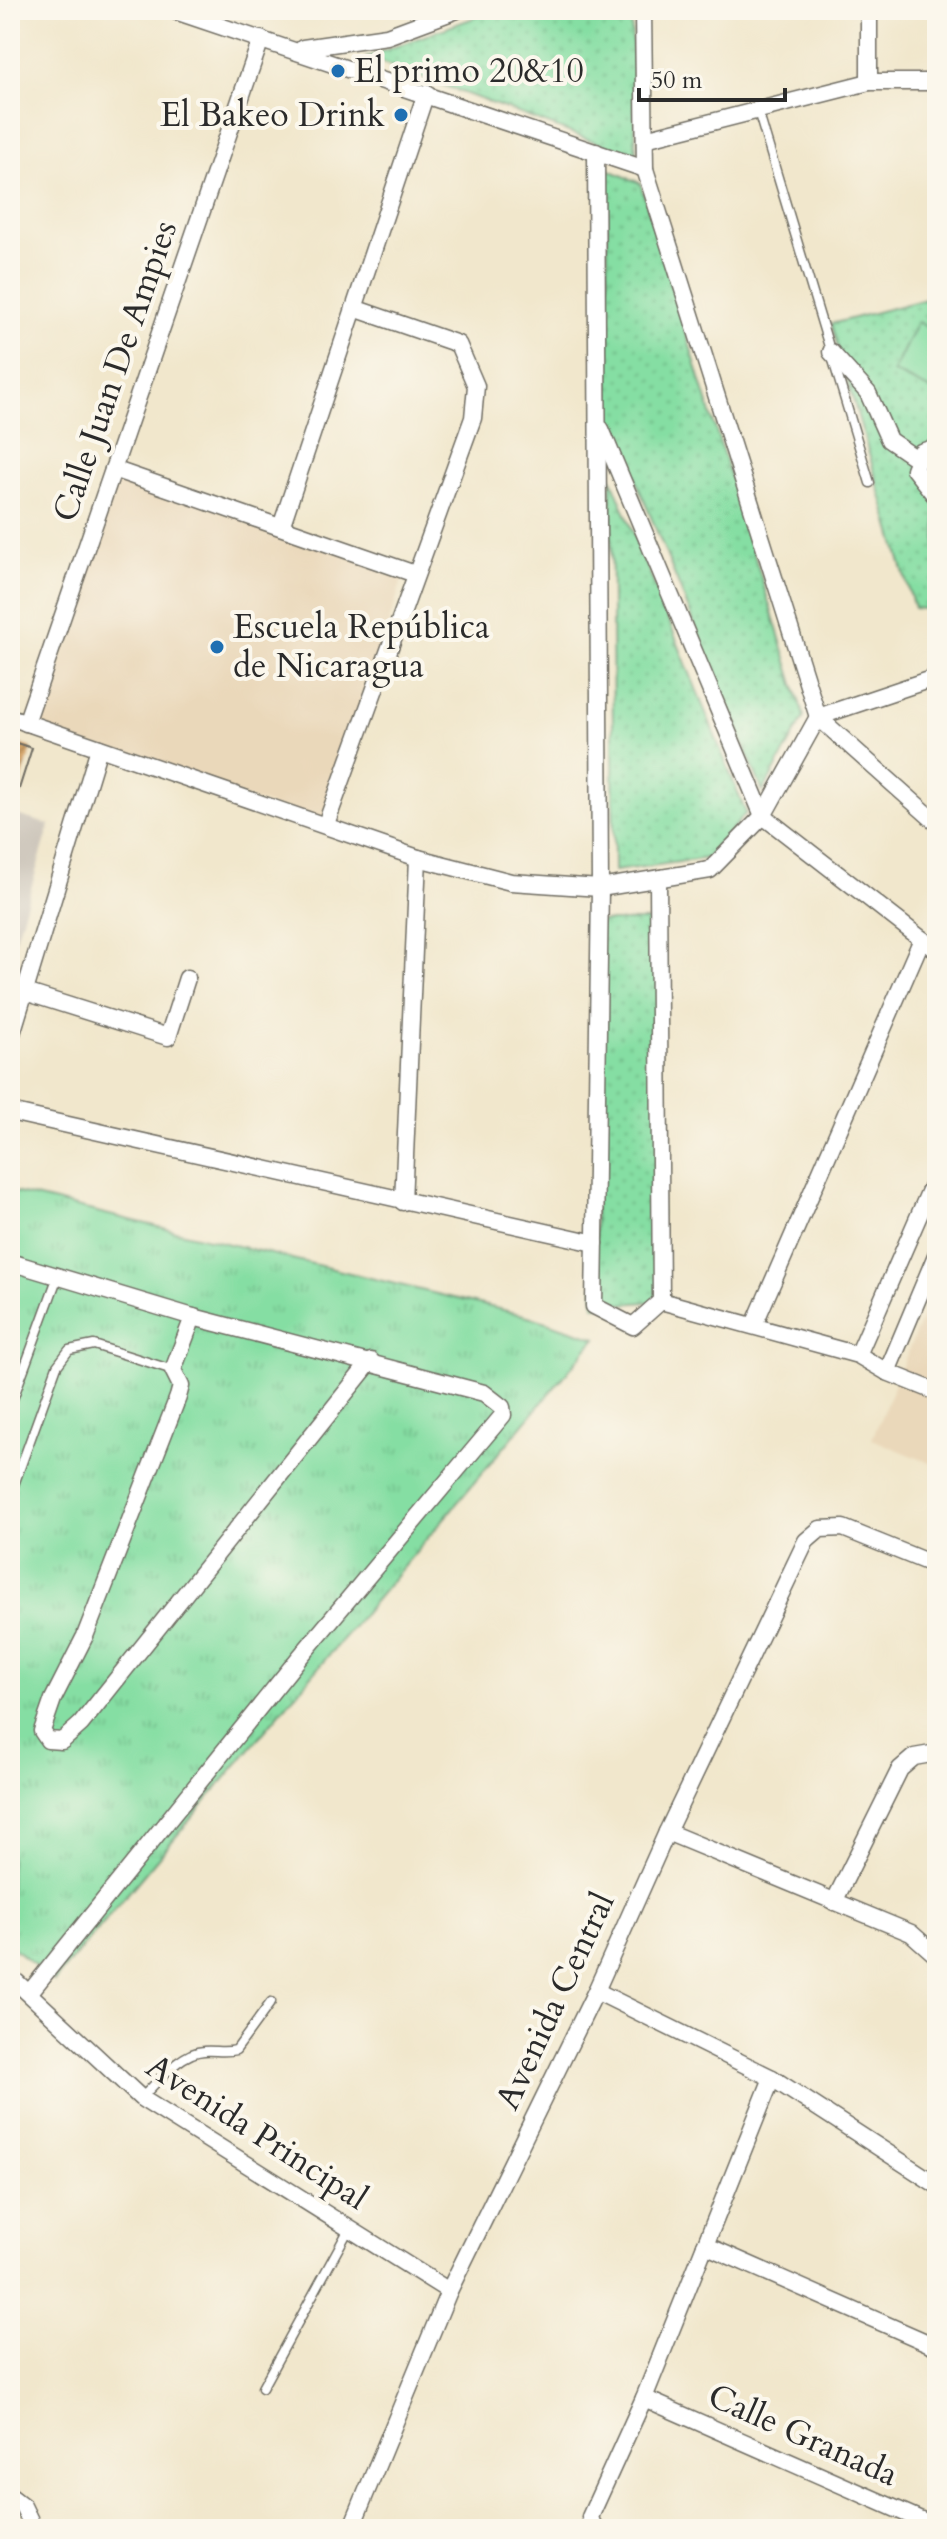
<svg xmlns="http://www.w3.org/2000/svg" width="947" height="2539" viewBox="0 0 947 2539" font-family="Cardo,serif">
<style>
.built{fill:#ead8ba}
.industrial{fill:#cac3b8}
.grass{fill:url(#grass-tufts);stroke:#588467;stroke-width:2}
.park{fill:url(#park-dots);stroke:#588467;stroke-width:2}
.pitch{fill:#85dea3;stroke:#588467;stroke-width:2}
.building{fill:url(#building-hatch)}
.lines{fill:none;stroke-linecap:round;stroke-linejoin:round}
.service-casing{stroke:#706d63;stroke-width:11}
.minor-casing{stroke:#706d63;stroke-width:19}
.service{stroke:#fff;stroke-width:8}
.minor{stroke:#fff;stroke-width:16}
.poi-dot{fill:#1f6fb2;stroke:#fbf7ec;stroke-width:3}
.labels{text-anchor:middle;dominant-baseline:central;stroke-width:8;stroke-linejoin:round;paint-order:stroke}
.poi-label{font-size:34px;fill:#2b2b2b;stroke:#fbf7ec;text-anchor:start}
.street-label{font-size:34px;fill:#2b2b2b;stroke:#fbf7ec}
</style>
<defs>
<pattern id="grass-tufts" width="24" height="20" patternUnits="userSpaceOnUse" patternTransform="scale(2)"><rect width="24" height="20" fill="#85dea3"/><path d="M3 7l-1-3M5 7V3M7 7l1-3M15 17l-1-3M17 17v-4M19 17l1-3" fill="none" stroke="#73bf8c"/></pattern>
<pattern id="park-dots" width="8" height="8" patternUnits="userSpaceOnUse" patternTransform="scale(2)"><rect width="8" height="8" fill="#85dea3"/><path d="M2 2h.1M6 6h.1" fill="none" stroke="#73bf8c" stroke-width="1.8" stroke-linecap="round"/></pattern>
<pattern id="building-hatch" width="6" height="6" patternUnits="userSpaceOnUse" patternTransform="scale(2)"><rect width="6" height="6" fill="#d4a469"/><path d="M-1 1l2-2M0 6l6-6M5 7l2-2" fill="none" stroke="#ac8657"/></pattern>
</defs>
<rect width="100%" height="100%" fill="#fbf7ec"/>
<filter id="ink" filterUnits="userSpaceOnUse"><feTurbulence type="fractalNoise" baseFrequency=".0125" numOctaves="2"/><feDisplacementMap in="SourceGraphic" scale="16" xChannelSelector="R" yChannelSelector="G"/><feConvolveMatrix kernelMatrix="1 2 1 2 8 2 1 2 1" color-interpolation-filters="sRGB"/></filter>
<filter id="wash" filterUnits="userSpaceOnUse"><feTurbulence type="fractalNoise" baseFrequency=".006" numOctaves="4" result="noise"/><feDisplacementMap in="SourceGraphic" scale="32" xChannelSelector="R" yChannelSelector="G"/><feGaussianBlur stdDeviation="1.8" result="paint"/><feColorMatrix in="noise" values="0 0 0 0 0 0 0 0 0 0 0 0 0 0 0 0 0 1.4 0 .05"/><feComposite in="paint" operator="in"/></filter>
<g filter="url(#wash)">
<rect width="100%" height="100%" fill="#f1e7cc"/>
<g class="built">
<path d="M113 469 405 571 326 824 26 723Z"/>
<path d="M937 1281V1466L872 1439Z"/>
</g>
<path class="industrial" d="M10 813 50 825 10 958Z"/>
<path class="grass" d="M10 1191 528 1316 596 1338 54 1981 10 1945Z"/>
<g class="park">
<path d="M495 10H631L636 157 367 57Z"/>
<path d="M607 169 640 183 804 717 763 792 609 414Z"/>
<path d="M926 299 937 304 936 610 914 608 831 324Z"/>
<path d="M611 477 746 813 708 858 614 871Z"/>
<path d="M599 921H659L661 1301 594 1306Z"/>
</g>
<path class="pitch" d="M917 322 937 331V393L893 372Z"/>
<g id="blocks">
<path class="building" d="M10 741 32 748 19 789 10 786Z"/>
</g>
</g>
<g filter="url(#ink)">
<use href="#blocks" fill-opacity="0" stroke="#706d63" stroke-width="2"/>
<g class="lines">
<defs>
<g id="service">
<path d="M758 111 870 483"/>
<path d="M10 1407 58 1276"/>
<path d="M10 1496 57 1366 69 1350 94 1345 173 1370"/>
<path d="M141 2098C157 2083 180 2052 204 2051 215 2050 224 2053 236 2050L271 2002"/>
<path d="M262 2388 349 2229"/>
</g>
<g id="minor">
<path d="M172 10 645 169"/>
<path d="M643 10 645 169 818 717 937 823"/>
<path d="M303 48 387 36 457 10"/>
<path d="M869 82V10"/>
<path d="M645 139 869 82H937"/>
<path d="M596 152 600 888 594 1306 633 1326 661 1301 658 879"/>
<path d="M831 352 868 393 889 440 917 459"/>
<path d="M601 429 763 816 937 951"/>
<path d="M937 447 921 452 914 469 937 498"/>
<path d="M113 469 415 574"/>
<path d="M281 527 426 93"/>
<path d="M10 717 418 858 511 882 600 888 710 870 763 816 818 717 937 677"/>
<path d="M26 723 261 39"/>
<path d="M326 824 473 418 476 386 458 344 354 308"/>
<path d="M22 991 168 1037 187 978"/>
<path d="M10 1040 99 748"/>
<path d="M10 1112 595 1243"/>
<path d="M403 1202 418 858"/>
<path d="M10 1262 193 1317 173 1370 181 1386 178 1397 85 1636 53 1699 42 1731 48 1740 62 1741 81 1724 371 1361"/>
<path d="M661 1301 858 1355 887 1372 937 1392"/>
<path d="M754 1325 922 939"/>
<path d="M858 1355 937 1174"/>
<path d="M887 1372 937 1253"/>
<path d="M667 1832 911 1933 937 1956"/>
<path d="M834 1902 900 1769 914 1757 937 1753"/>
<path d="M10 1976 141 2098 449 2291"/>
<path d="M596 1991 772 2078 937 2185"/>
<path d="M30 1992 299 1658 503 1415 502 1407 484 1393 193 1317"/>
<path d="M705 2245 937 2347"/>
<path d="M644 2398 937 2527"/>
<path d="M10 2496 23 2506 34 2529"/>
<path d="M351 2529 449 2291 596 1991 667 1832 806 1541 820 1529 843 1528 937 1566"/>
<path d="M594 2529 590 2517 644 2398 772 2078"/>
</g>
</defs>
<use href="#service" class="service-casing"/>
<use href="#minor" class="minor-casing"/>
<use href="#service" class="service"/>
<use href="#minor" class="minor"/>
</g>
</g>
<g class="poi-dot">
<circle cx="338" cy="71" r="8"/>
<circle cx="401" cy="115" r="8"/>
<circle cx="217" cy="647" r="8"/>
</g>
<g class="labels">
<g class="poi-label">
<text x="354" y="71">El primo 20&amp;10</text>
<text x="385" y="115" text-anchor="end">El Bakeo Drink</text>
<text x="233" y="627">Escuela República<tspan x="233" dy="39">de Nicaragua</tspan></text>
</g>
<g class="street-label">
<text transform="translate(115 371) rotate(-71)">Calle Juan De Ampies</text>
<text transform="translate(555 2001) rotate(-65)">Avenida Central</text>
<text transform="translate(257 2132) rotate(33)">Avenida Principal</text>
<text transform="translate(803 2435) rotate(24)">Calle Granada</text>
</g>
</g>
<rect width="947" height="2539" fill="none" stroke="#fbf7ec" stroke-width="40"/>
<path d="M639 88v12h146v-12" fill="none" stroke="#2b2b2b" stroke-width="4"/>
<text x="651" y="88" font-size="24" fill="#2b2b2b" stroke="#fbf7ec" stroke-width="6" paint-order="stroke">50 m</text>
</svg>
